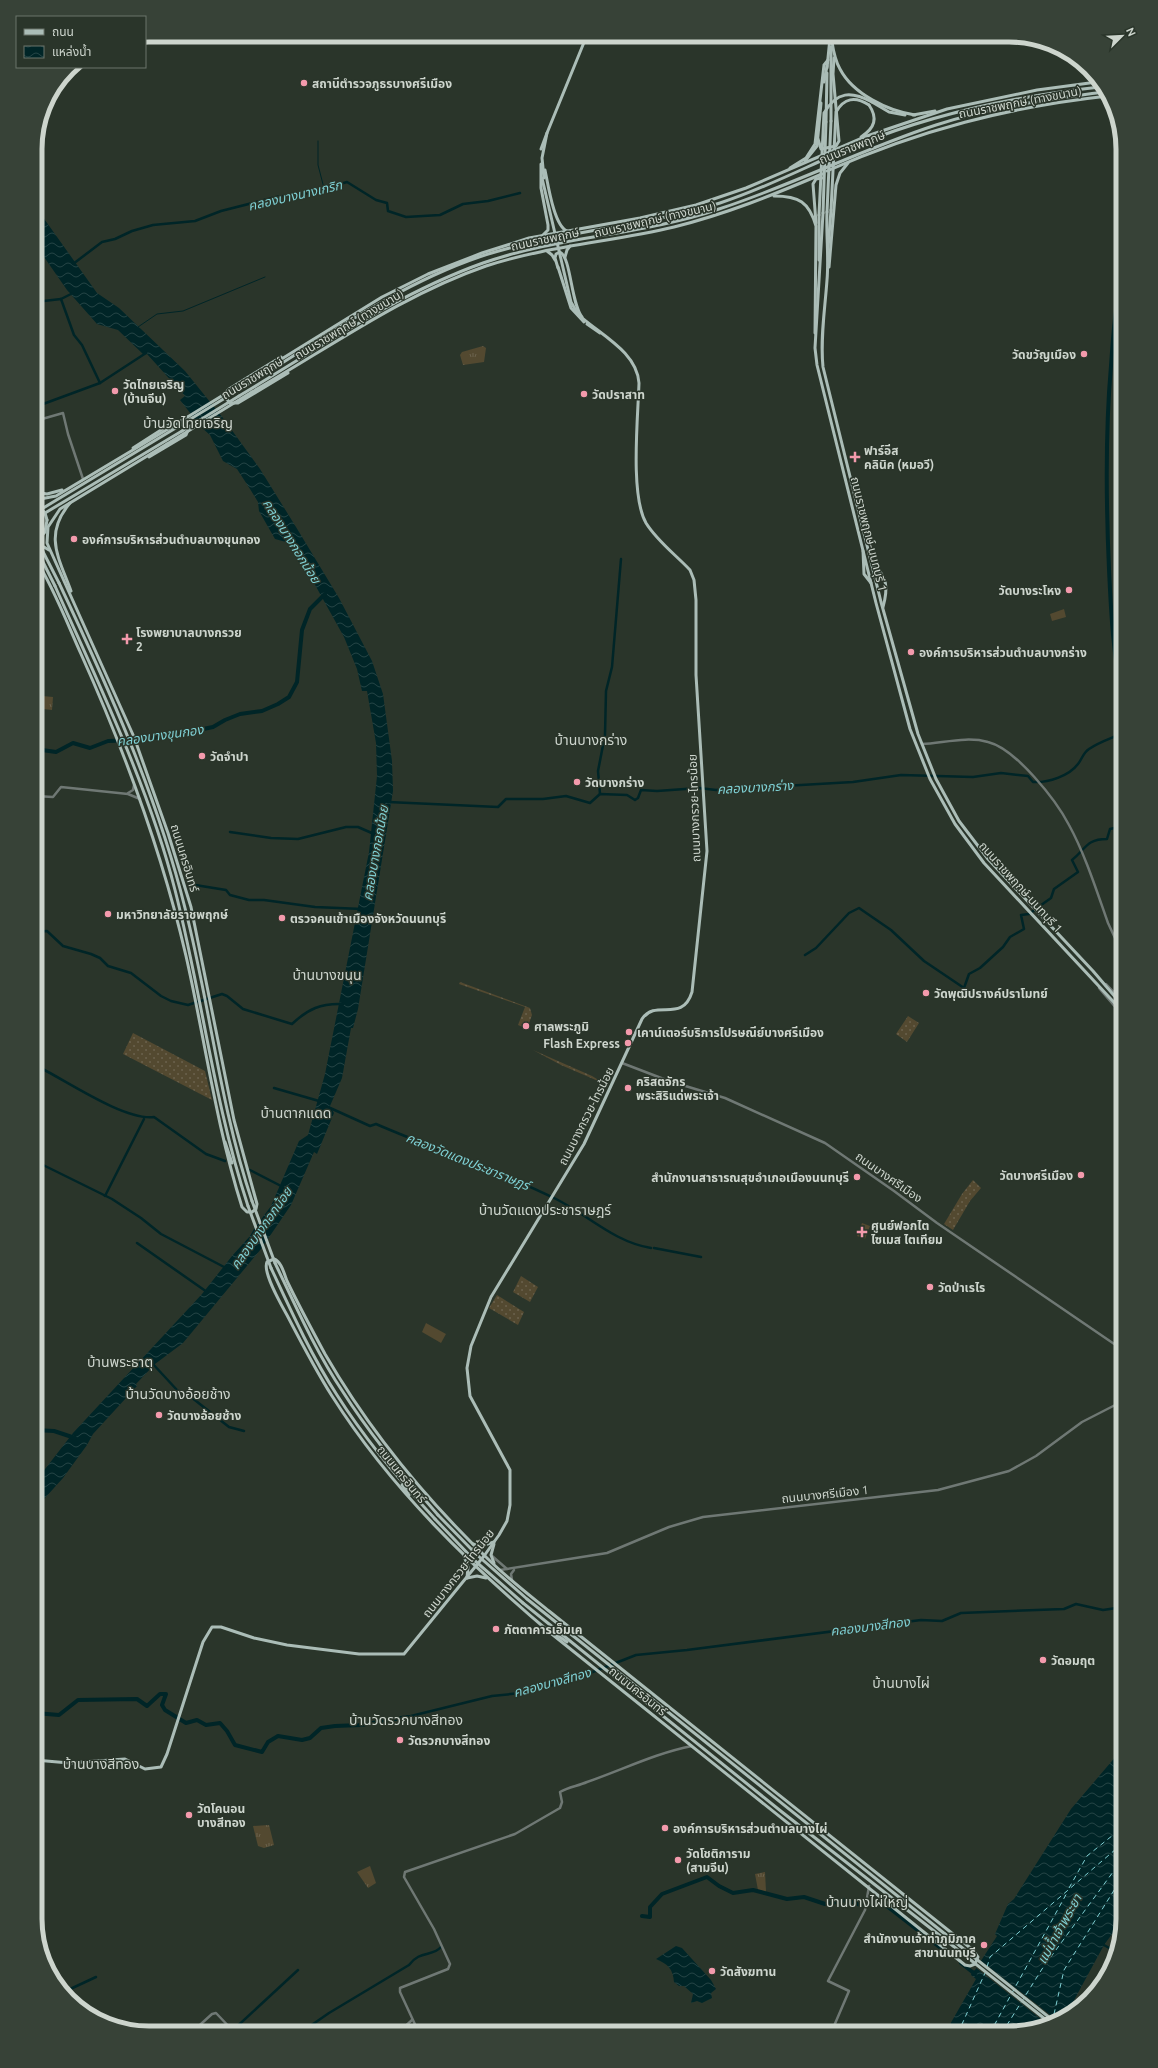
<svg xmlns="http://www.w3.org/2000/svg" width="1158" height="2068" viewBox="0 0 1158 2068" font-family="Ubuntu,'Noto Sans Thai',sans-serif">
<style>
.grass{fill:url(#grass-dots)}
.park{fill:url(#park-tufts)}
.garden{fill:#534930}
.water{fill:url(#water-waves)}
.pier{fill:#2a352a}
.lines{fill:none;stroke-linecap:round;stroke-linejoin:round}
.stream{stroke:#002527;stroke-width:1}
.canal{stroke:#002527;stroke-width:2.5}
.river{stroke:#002527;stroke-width:4}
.ferry{stroke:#7fd1d5;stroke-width:1;stroke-dasharray:5 4;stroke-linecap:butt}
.minor{stroke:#6f7874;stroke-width:2.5}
.major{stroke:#abbdb7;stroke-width:3}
.major-bridge{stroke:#abbdb7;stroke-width:3}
.poi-dot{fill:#f39aac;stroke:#2a352a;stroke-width:1.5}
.labels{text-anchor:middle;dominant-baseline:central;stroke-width:3;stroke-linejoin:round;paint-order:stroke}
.poi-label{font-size:12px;font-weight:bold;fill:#cdd5cd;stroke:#2a352a;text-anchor:start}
.street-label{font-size:12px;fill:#cdd5cd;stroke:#2a352a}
.water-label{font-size:13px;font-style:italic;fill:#7fd1d5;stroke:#2a352a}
.quarter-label{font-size:14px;fill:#cdd5cd;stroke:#2a352a}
.rim{fill:none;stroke:#cdd5cd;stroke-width:5}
</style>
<defs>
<pattern id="grass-dots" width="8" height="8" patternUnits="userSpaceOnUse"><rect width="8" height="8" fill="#534930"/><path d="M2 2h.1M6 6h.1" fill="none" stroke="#6b624d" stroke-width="1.8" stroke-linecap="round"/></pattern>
<pattern id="park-tufts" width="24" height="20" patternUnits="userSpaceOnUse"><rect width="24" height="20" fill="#534930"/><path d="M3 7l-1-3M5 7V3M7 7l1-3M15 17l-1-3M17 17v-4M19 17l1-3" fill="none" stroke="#6b624d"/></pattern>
<pattern id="water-waves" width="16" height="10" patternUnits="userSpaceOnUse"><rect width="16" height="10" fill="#002527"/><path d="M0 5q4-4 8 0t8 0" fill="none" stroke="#244445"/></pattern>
</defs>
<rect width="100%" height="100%" fill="#2a352a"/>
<g class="grass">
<path d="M460 982 530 1008 532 1015 527 1029 518 1025 525 1007 459 984Z"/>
<path d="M908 1016 919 1023 907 1042 896 1034Z"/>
<path d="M133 1033 205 1071 212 1100 123 1054Z"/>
<path d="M533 1050 592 1076 605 1084 561 1065Z"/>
<path d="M973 1180 981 1188 970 1201 953 1230 944 1224 962 1194Z"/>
<path d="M521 1276 538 1287 530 1302 513 1292Z"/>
<path d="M497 1295 524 1312 518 1325 489 1308Z"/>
</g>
<g class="park">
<path d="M483 346 486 348 484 362 463 365 460 355 462 352Z"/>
<path d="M42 696 53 697 52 710 43 709V714L40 713Z"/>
<path d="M269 1825 274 1845 264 1848 258 1846 253 1826Z"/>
<path d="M370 1866 376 1883 368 1888 357 1872Z"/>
<path d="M765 1872 766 1892 758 1890 755 1874Z"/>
</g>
<g class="garden">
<path d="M1064 609 1066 617 1052 621 1050 614Z"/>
<path d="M862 1223 870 1226 865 1239 857 1236Z"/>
<path d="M426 1323 446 1334 441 1343 422 1332Z"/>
</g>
<g class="water">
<path d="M35 206 97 293 119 308 185 371 223 418 260 469 296 527 339 598 372 661 383 694 392 761 393 791 358 1009 353 1028H351L342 1078 330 1106 334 1113 317 1154 314 1152 291 1205 261 1249 183 1343 155 1364 136 1384 137 1386 93 1434 87 1445 63 1478 35 1509V1482L73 1433 202 1294 232 1256 250 1236 254 1229 271 1206 299 1141 308 1135 325 1074 369 852 377 776 376 743 367 691H362L357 669 344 637 314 583 307 575 286 542 275 539 259 511 258 502 250 489 237 469 223 461 210 435 201 427 180 400 185 396 147 354 144 355 118 330 97 324 67 290 35 244Z"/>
<path d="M1123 1748V1919L1104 1945 1066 2015C1042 2036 977 2033 945 2033L976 1979 971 1975 972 1972 975 1970 997 1936 995 1934 1008 1904 1014 1899 1071 1809Z"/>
<path d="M676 1946 682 1948 711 1980 716 1989 711 1993 712 1998 702 2003 697 2001 691 2003 693 1994 684 1986H679L674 1982C673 1969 668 1964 656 1959Z"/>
</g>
<path class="pier" d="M980 1960 1058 2021 1047 2024 975 1967Z"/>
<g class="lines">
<g class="stream">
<path d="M318 141V165L324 188"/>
<path d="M138 327 157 314 183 311 265 277"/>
</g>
<g class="canal">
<path d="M73 264 102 242 115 239 132 231 153 225 195 221 221 211 276 197 309 193 347 182 376 200 387 203 388 211 406 217 440 215 463 204 488 201 520 193"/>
<path d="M61 299 74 335 82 345 100 383"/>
<path d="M35 302 61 299 73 293"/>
<path d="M35 407 100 383 146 353"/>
<path d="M600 794 598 771 605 735 606 691 612 667 621 559"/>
<path d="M388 802 498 807 506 799H543L566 796 590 803 600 794 627 795 635 800 638 798 641 790 657 791 699 788 716 790 853 782 901 775 973 777 1001 773 1028 776 1033 782C1048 783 1069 776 1078 764 1082 759 1083 753 1089 749 1099 742 1112 738 1123 733"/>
<path d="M230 832 271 838 298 839 346 827H358L374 834"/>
<path d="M189 884 226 890 230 895 249 900H264L315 907 362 909"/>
<path d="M35 932 47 931 63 946 91 954 100 958 108 966 131 973 161 996 171 1001 188 1005 222 994 227 996 243 1009 292 1024C308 1009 321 1003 343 1004"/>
<path d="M805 955 816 948 849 913 859 908 891 930 924 961 964 988 969 974 980 968 1003 947 1010 937 1024 929 1021 915 1029 914 1044 903 1051 898 1054 889 1078 872 1072 860C1086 849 1086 839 1107 839L1110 829 1123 826"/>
<path d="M35 1065C64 1079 124 1121 154 1117L206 1154 225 1161"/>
<path d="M274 1088 319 1101"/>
<path d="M328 1107 370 1126 376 1124C436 1150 498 1170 556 1199 588 1215 614 1242 651 1248"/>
<path d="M35 1161 112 1199 141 1218 161 1234 226 1268"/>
<path d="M250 1170 283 1187"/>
<path d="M105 1196 144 1119"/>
<path d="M137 1243 207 1292"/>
<path d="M654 1248 701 1257"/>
<path d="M152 1363 177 1390 191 1397 229 1427 244 1431"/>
<path d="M407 1717 492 1696 521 1693 549 1686 580 1677 636 1655 687 1650 921 1620 942 1621 961 1613 1064 1609 1076 1604 1103 1610 1123 1607"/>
<path d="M1102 1944 1113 1950"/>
<path d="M66 1991 96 1977"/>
<path d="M230 2033 298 1970"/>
<path d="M300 2033 329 2013 409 1965C420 1950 432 1957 441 1947"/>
</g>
<g class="river">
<path d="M1123 699C1113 657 1111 612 1109 569 1106 502 1105 434 1111 366 1113 337 1115 305 1123 276"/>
<path d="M35 749 56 752 73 743 90 748 108 741 139 740 184 733 213 727 225 720 240 714 262 711 278 704 289 697 297 682 302 630 310 609 325 594"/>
<path d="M35 1430 54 1431 75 1438"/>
<path d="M35 1713 59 1715 78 1700 137 1699 147 1706 160 1694H166L162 1705 165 1710 186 1723 197 1720 206 1725 220 1723 227 1731 235 1745 262 1752 268 1742 278 1736 302 1740 310 1738 321 1728 335 1726 361 1725 407 1717"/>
<path d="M642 1916 650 1917V1907L662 1894 707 1877 719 1886 733 1893 753 1890 787 1899 804 1897 825 1904 847 1900 860 1905 877 1903 888 1907 951 1956"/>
<path d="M961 1963 975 1974"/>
</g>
<g class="ferry">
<path d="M1069 1888 1087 1856 1123 1827"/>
<path d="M987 1967 990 1957 1123 1843"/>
<path d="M1052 2023 1064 1970 1123 1876"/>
<path d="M958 2033 985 1973"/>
<path d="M990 2033 1068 1891"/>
<path d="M1002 2033 1042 1969 1113 1872 1123 1862"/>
</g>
<g class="minor">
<path d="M35 421 63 413 68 434 83 479"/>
<path d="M922 744C943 743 967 736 988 742 1016 749 1056 800 1069 825 1085 854 1097 892 1108 923L1115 938 1123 947"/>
<path d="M128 793 133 790 134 785"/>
<path d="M35 796 53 797 61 787 128 794 140 799"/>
<path d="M1106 984 1123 1002"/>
<path d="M1099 988 1123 1016"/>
<path d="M622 1063 669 1081 725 1098 825 1143 894 1191 937 1223 1123 1350"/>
<path d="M491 1555 507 1569"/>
<path d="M500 1570 607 1553 669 1527 703 1517 938 1490 1009 1471 1036 1456 1082 1422 1123 1401"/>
<path d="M512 1580 511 1574 514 1570"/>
<path d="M191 2033 212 2014 216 2013 235 2033"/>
<path d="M398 2033 412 2020"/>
<path d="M419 2033 400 1992V1988L448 1969 450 1964 434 1929 404 1877 405 1872 515 1834 560 1808 562 1802 560 1792C568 1787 578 1786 587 1782 622 1770 656 1753 692 1746"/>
<path d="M831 2033 849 1991 828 1981 865 1910 869 1886"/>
</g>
<g class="major">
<path d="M831 36C833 48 834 59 840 69 853 94 888 111 915 115"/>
<path d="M827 68 830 38"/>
<path d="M824 82 827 66"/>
<path d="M872 102 889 112 905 115"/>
<path d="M913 115 935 111"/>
<path d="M831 121V47"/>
<path d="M826 122 827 73"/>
<path d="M861 137C875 128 878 118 869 105"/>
<path d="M818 139 821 149 836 146 839 141 833 74 834 58"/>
<path d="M541 149 547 133"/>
<path d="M805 161 817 146 821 103"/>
<path d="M541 164V188L548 225V230L543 235"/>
<path d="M790 168 806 158 815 144 824 65 828 60"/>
<path d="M545 170C548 184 554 226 567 231"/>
<path d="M827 171C920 130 1008 107 1108 96"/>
<path d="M544 178 542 158 547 133 587 35"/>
<path d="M774 196C799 196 809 202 816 226L815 333"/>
<path d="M827 212C826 235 829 258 827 280 825 309 820 339 823 367L881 602 918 734 936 779 959 821 988 859 1093 971 1123 1006"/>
<path d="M823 213 815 348 817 365 876 603 910 729 930 779 955 824 984 863 1123 1012"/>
<path d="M819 215V260"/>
<path d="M816 223 813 184 816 179 822 178"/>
<path d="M828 249 831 210"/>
<path d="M547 251 552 255 555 260"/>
<path d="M565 257 567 250 570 246"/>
<path d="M558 267 571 308 584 322"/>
<path d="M829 267 836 185 840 173 848 163"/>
<path d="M558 268 555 258 556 254 560 252C571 257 571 304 582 317"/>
<path d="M587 324 600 333"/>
<path d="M281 357 229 389 225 393V397L230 403H238L288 373"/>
<path d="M246 381 382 297 428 274 482 253 529 238 640 218 696 205 746 188 867 136 947 109 1037 90 1097 82"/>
<path d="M235 392C312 346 394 286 479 257 557 231 641 228 720 203 767 188 811 164 857 145 935 113 1017 96 1100 87"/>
<path d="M252 392C329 348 402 295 486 266 547 246 611 242 674 227 726 214 773 195 822 174"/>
<path d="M239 396C318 349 396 294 483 263 560 236 643 235 719 209 793 185 862 149 936 125 991 107 1048 99 1105 92"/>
<path d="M133 448 175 421 184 422 189 428 186 435 149 457"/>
<path d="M35 492 47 494 62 490"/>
<path d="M35 500 56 496 168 429"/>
<path d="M70 503C43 535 59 558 71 591"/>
<path d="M35 513 179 426"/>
<path d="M35 519 182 431"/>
<path d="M35 543 45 532 47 520"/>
<path d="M863 551 864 574 871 583"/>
<path d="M35 558C54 588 67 623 81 654 125 752 162 852 186 956 205 1040 216 1125 242 1207L247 1212H252L256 1209 257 1204 234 1120 191 907 168 833 134 737 47 543 48 527 60 509 167 444"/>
<path d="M37 560 36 552 44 547 49 550"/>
<path d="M872 565C888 575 888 589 883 607"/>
<path d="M59 583C109 689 157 795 185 908 210 1005 220 1106 252 1201"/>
<path d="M55 586C98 683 149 787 175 890 202 995 214 1103 248 1206"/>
<path d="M225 1142 232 1163"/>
<path d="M274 1259C282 1262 284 1274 287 1281 299 1306 312 1330 325 1354 369 1430 424 1497 487 1558 506 1577 528 1594 549 1611L973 1950 978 1957 975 1964 970 1966 965 1965 553 1635C470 1565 391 1489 332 1396 316 1371 302 1344 288 1317 282 1306 262 1272 267 1262Z"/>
<path d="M275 1263C296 1307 316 1352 343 1392 371 1436 404 1476 438 1515"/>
<path d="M271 1268C291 1311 311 1355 337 1395 365 1439 399 1480 435 1519"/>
<path d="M402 1485 409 1495"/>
<path d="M473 1544 481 1546 494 1542"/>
<path d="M494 1563 491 1555 494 1544"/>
<path d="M467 1578 468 1567 464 1556 471 1555 473 1549"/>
<path d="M467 1578 477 1576 486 1578"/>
<path d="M527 1599 945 1934"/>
<path d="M523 1603 782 1812 943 1938"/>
<path d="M554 1633 567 1642"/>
<path d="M35 1760 69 1763 125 1759 145 1769 161 1767 167 1754 203 1642 212 1627H221L254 1638 287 1645 359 1654H404L484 1556 499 1535 507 1521 510 1505V1470L470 1396 467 1368 471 1346 491 1297 584 1144 642 1019C656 998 682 1024 692 992L707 851 696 675V600L694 580 690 570C676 555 657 541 646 523 630 495 638 417 639 383 637 352 601 335 580 316"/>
</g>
<g class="major-bridge">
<path d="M542 178 571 302 579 316"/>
<path d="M831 210 836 112C844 98 855 96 869 105"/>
<path d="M827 212 831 121"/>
<path d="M823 213 826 122"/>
<path d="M819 215 824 113C837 91 851 91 872 102"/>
<path d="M179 426 235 392"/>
<path d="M168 429 246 381"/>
<path d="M182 431 239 396"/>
<path d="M167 444 252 392"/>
<path d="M37 504 45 513 47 520"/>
<path d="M35 536 59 583"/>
<path d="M35 546 55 586"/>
<path d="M252 1201 275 1263"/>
<path d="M248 1206 271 1268"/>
<path d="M438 1515 476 1554 527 1599"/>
<path d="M435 1519 474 1560 523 1603"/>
<path d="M945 1934 1055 2022"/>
<path d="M943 1938 1050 2023"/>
</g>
</g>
<g class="poi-dot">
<circle cx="304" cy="83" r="4"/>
<circle cx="1084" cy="354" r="4"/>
<circle cx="115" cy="391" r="4"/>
<circle cx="584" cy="394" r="4"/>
<path d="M853 451h4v4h4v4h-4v4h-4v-4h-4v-4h4z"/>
<circle cx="74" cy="539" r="4"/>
<circle cx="1069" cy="590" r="4"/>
<path d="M125 633h4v4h4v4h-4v4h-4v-4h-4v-4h4z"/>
<circle cx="911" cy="652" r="4"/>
<circle cx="202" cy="756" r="4"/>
<circle cx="577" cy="782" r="4"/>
<circle cx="108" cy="914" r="4"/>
<circle cx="282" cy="918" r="4"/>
<circle cx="926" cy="993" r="4"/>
<circle cx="526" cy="1026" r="4"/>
<circle cx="629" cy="1032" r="4"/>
<circle cx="628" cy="1043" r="4"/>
<circle cx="628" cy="1088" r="4"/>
<circle cx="1081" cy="1175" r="4"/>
<circle cx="857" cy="1177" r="4"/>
<path d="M860 1226h4v4h4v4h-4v4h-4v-4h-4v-4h4z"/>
<circle cx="930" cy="1287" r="4"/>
<circle cx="159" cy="1415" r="4"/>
<circle cx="496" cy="1629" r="4"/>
<circle cx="1043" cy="1660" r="4"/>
<circle cx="400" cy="1740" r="4"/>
<circle cx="189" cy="1815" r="4"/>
<circle cx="665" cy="1828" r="4"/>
<circle cx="678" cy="1860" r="4"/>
<circle cx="984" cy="1945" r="4"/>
<circle cx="712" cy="1971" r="4"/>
</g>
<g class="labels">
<g class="poi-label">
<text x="312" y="83">สถานีตำรวจภูธรบางศรีเมือง</text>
<text x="1076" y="354" text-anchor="end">วัดขวัญเมือง</text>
<text x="123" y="384">วัดไทยเจริญ<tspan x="123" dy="14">(บ้านจีน)</tspan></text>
<text x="592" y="394">วัดปราสาท</text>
<text x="864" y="450">ฟาร์อีส<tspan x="864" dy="14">คลินิค (หมอวี)</tspan></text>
<text x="82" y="539">องค์การบริหารส่วนตำบลบางขุนกอง</text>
<text x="1061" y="590" text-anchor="end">วัดบางระโหง</text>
<text x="136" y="632">โรงพยาบาลบางกรวย<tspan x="136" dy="14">2</tspan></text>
<text x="919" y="652">องค์การบริหารส่วนตำบลบางกร่าง</text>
<text x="210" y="756">วัดจําปา</text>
<text x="585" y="782">วัดบางกร่าง</text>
<text x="116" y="914">มหาวิทยาลัยราชพฤกษ์</text>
<text x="290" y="918">ตรวจคนเข้าเมืองจังหวัดนนทบุรี</text>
<text x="934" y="993">วัดพุฒิปรางค์ปราโมทย์</text>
<text x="534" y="1026">ศาลพระภูมิ</text>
<text x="637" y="1032">เคาน์เตอร์บริการไปรษณีย์บางศรีเมือง</text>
<text x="620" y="1043" text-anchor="end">Flash Express</text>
<text x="636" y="1081">คริสตจักร<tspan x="636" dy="14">พระสิริแด่พระเจ้า</tspan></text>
<text x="1073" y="1175" text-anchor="end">วัดบางศรีเมือง</text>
<text x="849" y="1177" text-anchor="end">สำนักงานสาธารณสุขอำเภอเมืองนนทบุรี</text>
<text x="871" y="1225">ศูนย์ฟอกไต<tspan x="871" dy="14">ไซเมส ไตเทียม</tspan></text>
<text x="938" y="1287">วัดป่าเรไร</text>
<text x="167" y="1415">วัดบางอ้อยช้าง</text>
<text x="504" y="1629">ภัตตาคารเอ็มเค</text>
<text x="1051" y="1660">วัดอมฤต</text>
<text x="408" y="1740">วัดรวกบางสีทอง</text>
<text x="197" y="1808">วัดโคนอน<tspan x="197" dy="14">บางสีทอง</tspan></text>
<text x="673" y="1828">องค์การบริหารส่วนตำบลบางไผ่</text>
<text x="686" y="1853">วัดโชติการาม<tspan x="686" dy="14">(สามจีน)</tspan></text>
<text x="976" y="1938" text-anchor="end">สำนักงานเจ้าท่าภูมิภาค<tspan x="976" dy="14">สาขานนทบุรี</tspan></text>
<text x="720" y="1971">วัดสังฆทาน</text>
</g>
<g class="street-label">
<text transform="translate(1020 102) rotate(-11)">ถนนราชพฤกษ์ (ทางขนาน)</text>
<text transform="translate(852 147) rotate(-22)">ถนนราชพฤกษ์</text>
<text transform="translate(655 219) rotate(-13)">ถนนราชพฤกษ์ (ทางขนาน)</text>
<text transform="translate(545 239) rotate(-12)">ถนนราชพฤกษ์</text>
<text transform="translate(349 324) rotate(-31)">ถนนราชพฤกษ์ (ทางขนาน)</text>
<text transform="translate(252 378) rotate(-31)">ถนนราชพฤกษ์</text>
<text transform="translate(869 534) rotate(76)">ถนนราชพฤกษ์-นนทบุรี 1</text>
<text transform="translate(694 808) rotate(-92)">ถนนบางกรวย-ไทรน้อย</text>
<text transform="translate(185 858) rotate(73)">ถนนนครอินทร์</text>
<text transform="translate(1021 887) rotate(48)">ถนนราชพฤกษ์-นนทบุรี 1</text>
<text transform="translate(586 1116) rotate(-63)">ถนนบางกรวย-ไทรน้อย</text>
<text transform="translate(889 1177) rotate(35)">ถนนบางศรีเมือง</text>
<text transform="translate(402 1474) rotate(51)">ถนนนครอินทร์</text>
<text transform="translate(825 1494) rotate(-6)">ถนนบางศรีเมือง 1</text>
<text transform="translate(458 1573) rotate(-52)">ถนนบางกรวย-ไทรน้อย</text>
<text transform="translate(638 1691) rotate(39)">ถนนนครอินทร์</text>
</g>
<g class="water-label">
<text transform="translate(295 195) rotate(-13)">คลองบางนางเกริก</text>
<text transform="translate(292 541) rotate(58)">คลองบางกอกน้อย</text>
<text transform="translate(160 735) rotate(-8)">คลองบางขุนกอง</text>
<text transform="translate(755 787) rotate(-3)">คลองบางกร่าง</text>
<text transform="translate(375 853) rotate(-80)">คลองบางกอกน้อย</text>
<text transform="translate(468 1161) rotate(22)">คลองวัดแดงประชาราษฎร์</text>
<text transform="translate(261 1228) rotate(-55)">คลองบางกอกน้อย</text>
<text transform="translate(870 1626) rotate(-7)">คลองบางสีทอง</text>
<text transform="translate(552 1682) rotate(-15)">คลองบางสีทอง</text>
<text transform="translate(1059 1929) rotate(-61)">แม่น้ำเจ้าพระยา</text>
</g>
<g class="quarter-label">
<text x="188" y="423">บ้านวัดไทยเจริญ</text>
<text x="591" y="740">บ้านบางกร่าง</text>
<text x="327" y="975">บ้านบางขนุน</text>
<text x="296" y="1113">บ้านตากแดด</text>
<text x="545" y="1210">บ้านวัดแดงประชาราษฎร์</text>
<text x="120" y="1362">บ้านพระธาตุ</text>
<text x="178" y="1394">บ้านวัดบางอ้อยช้าง</text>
<text x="901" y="1683">บ้านบางไผ่</text>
<text x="406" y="1720">บ้านวัดรวกบางสีทอง</text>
<text x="101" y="1764">บ้านบางสีทอง</text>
<text x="867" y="1902">บ้านบางไผ่ใหญ่</text>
</g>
</g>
<path d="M0 0H1158V2068H0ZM149 42H1009A107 107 0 0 1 1116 149V1919A107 107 0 0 1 1009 2026H149A107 107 0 0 1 42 1919V149A107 107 0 0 1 149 42Z" fill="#374237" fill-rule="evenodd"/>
<path class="rim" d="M149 42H1009A107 107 0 0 1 1116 149V1919A107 107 0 0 1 1009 2026H149A107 107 0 0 1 42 1919V149A107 107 0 0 1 149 42Z"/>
<rect x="16" y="16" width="130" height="52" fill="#2a352a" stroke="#6b756b"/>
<rect x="24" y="29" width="20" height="6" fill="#abbdb7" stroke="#6b756b"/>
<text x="52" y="36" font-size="12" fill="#cdd5cd">ถนน</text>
<rect x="24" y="46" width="20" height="12" fill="url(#water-waves)" stroke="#6b756b"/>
<text x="52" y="56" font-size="12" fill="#cdd5cd">แหล่งน้ำ</text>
<g transform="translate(1122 36) rotate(66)" stroke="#2a352a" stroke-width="3" paint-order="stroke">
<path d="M0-3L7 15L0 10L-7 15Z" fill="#cdd5cd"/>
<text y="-6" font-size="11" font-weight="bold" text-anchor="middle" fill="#cdd5cd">N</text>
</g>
</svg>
